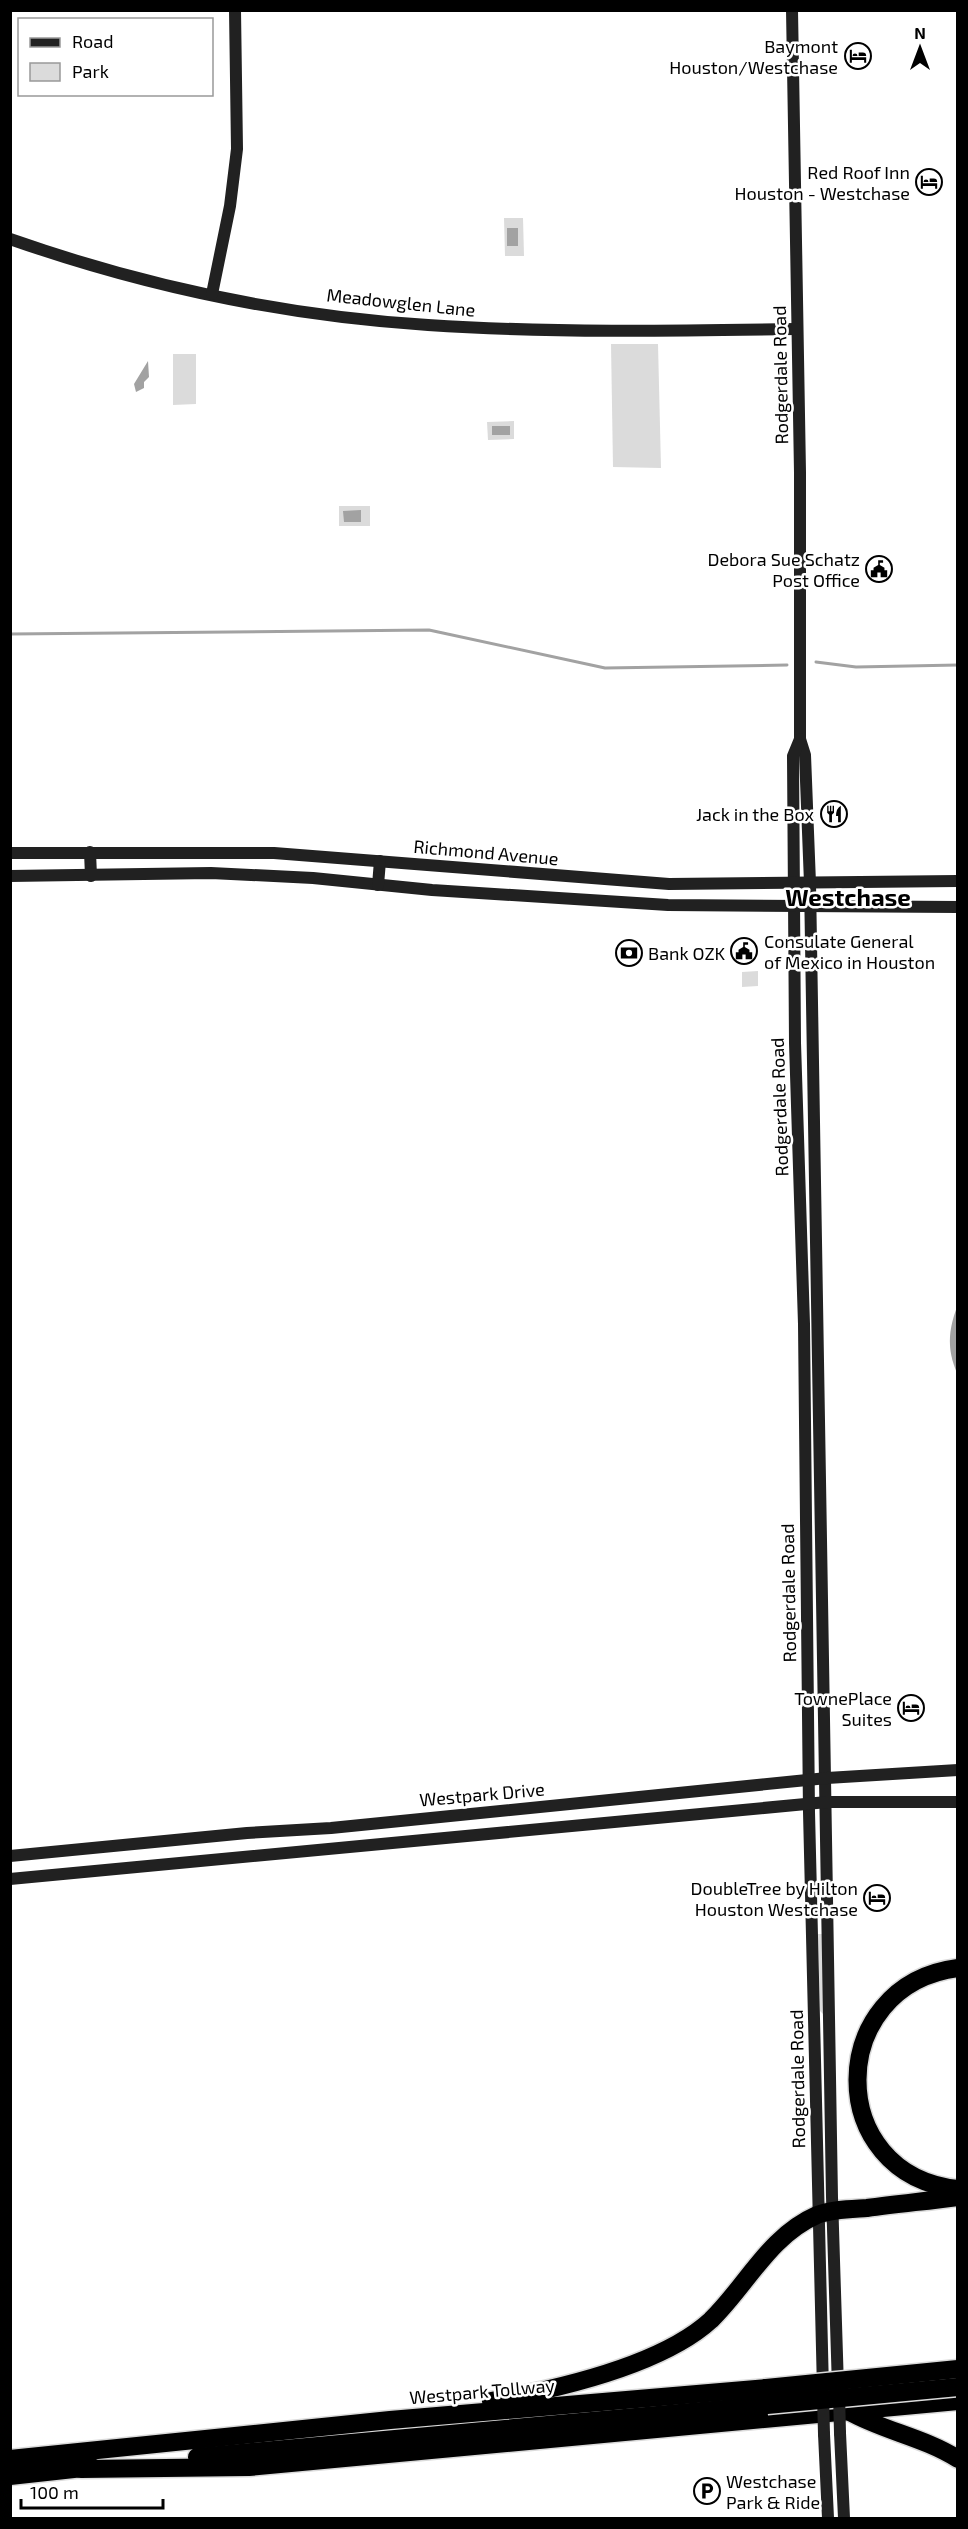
<svg xmlns="http://www.w3.org/2000/svg" width="968" height="2529" viewBox="0 0 968 2529" font-family="'Exo 2',sans-serif">
<style>
.green{fill:#dbdbdb}
.water{fill:#a2a2a2}
.lines{fill:none;stroke-linecap:round;stroke-linejoin:round}
.stream{stroke:#a2a2a2;stroke-width:3}
.highway-casing{stroke:#dbdbdb;stroke-width:21}
.secondary{stroke:#212121;stroke-width:12}
.highway{stroke:#000;stroke-width:18}
.highway-bridge-casing{stroke:#dbdbdb;stroke-width:21;stroke-linecap:butt}
.secondary-bridge{stroke:#212121;stroke-width:12}
.highway-bridge{stroke:#000;stroke-width:18}
.labels{text-anchor:middle;dominant-baseline:central;stroke-width:5;stroke-linejoin:round;paint-order:stroke}
.poi-label{font-size:18px;fill:#000;stroke:#fff;text-anchor:end}
.street-label{font-size:18px;fill:#000;stroke:#fff}
.district-label{font-size:24px;font-weight:bold;fill:#000;stroke:#fff}
</style>
<rect width="100%" height="100%" fill="#fff"/>
<g class="green">
<path d="M504 218H523L524 256H505Z"/>
<path d="M611 344H658L661 468 613 467Z"/>
<path d="M173 354H196V404L173 405Z"/>
<path d="M514 421V439L488 440 487 422Z"/>
<rect x="339" y="506" width="31" height="20"/>
<path d="M758 971V986L742 987V972Z"/>
<path d="M818 1934H822L824 2015 820 2011Z"/>
</g>
<g class="water">
<rect x="507" y="228" width="11" height="18"/>
<path d="M148 361 149 377 144 382V388L136 392 134 384Z"/>
<rect x="492" y="426" width="18" height="9"/>
<path d="M361 510V522H344L343 511Z"/>
<path d="M957 1307V1373C947 1350 948 1331 957 1307Z"/>
</g>
<g class="lines">
<g class="stream">
<path d="M10 634 429 630 605 668 787 665"/>
<path d="M816 662 856 667 958 665"/>
</g>
<defs>
<g id="highway">
<path d="M958 1968C825 1985 823 2175 958 2189"/>
<path d="M491 2401C557 2389 661 2366 711 2320 747 2285 769 2236 817 2215 832 2209 851 2209 867 2208 897 2204 927 2201 958 2197"/>
<path d="M848 2411C883 2431 923 2437 958 2459"/>
<path d="M197 2457 767 2405"/>
<path d="M10 2459 390 2420 766 2388"/>
<path d="M81 2469 249 2467 958 2401"/>
<path d="M10 2476 92 2467"/>
</g>
</defs>
<use href="#highway" class="highway-casing"/>
<g class="secondary">
<path d="M792 10 800 472V739L805 755 810 883 832 2197 838 2387"/>
<path d="M10 239C144 286 287 316 428 325 551 333 673 331 796 329"/>
<path d="M212 294 230 206 237 149 235 10"/>
<path d="M800 739 793 756 795 1043 804 1324 809 1812 823 2390"/>
<path d="M90 852 91 876"/>
<path d="M10 853H274L669 884 958 881"/>
<path d="M10 876 211 873 313 878 432 890 668 905 958 907"/>
<path d="M378 885 380 861"/>
<path d="M10 1856 247 1833 331 1828 827 1778 958 1770"/>
<path d="M10 1879 827 1802H958"/>
<path d="M840 2433 844 2518"/>
<path d="M824 2434 828 2518"/>
</g>
<use href="#highway" class="highway"/>
<defs>
<g id="highway-bridge">
<path d="M766 2388 958 2369"/>
<path d="M767 2405 958 2387"/>
</g>
</defs>
<use href="#highway-bridge" class="highway-bridge-casing"/>
<g class="secondary-bridge">
<path d="M839 2394 840 2433"/>
<path d="M823 2395 824 2434"/>
</g>
<use href="#highway-bridge" class="highway-bridge"/>
</g>
<defs>
<symbol id="hotel-ring" viewBox="-11 -11 22 22"><circle r="9.5" fill="#fff" stroke="#000" stroke-width="1.5"/><path d="M-6-4.5h1.5V1H6V5H4.5V3h-9V5H-6ZM-4 0a1.8 1.8 0 1 1 3.6 0ZM.5 0V-2.5h3Q6-2.5 6 0Z" fill="#000"/></symbol>
<symbol id="civic-ring" viewBox="-11 -11 22 22"><circle r="9.5" fill="#fff" stroke="#000" stroke-width="1.5"/><path d="M-.6-6.5H3V-4.5H.6V-3L4-1V1h2V6H-6V1h2V-1L-.6-3ZM-1.2 2.5V6h2.4V2.5Z" fill="#000"/></symbol>
<symbol id="restaurant-ring" viewBox="-11 -11 22 22"><circle r="9.5" fill="#fff" stroke="#000" stroke-width="1.5"/><path d="M-5-6h1v4h1v-4h1v4h1v-4h1v5L-1.5 .5V6h-2V.5L-5-1ZM5-6V6H3V1.5H1.5Q1.5-4 5-6Z" fill="#000"/></symbol>
<symbol id="bank-ring" viewBox="-11 -11 22 22"><circle r="9.5" fill="#fff" stroke="#000" stroke-width="1.5"/><path d="M-6-4H6V4H-6ZM0-2.3a2.3 2.3 0 1 0 0 4.6a2.3 2.3 0 1 0 0-4.6Z" fill="#000"/></symbol>
<symbol id="parking-ring" viewBox="-11 -11 22 22"><circle r="9.5" fill="#fff" stroke="#000" stroke-width="1.5"/><path d="M-3.5-5.5H1a3.5 3.5 0 0 1 0 7H-1V5.5H-3.5ZM-1-3.4V-.6H.8a1.4 1.4 0 0 0 0-2.8Z" fill="#000"/></symbol>
</defs>
<g fill-rule="evenodd">
<use href="#hotel-ring" x="843" y="41" width="30" height="30"/>
<use href="#hotel-ring" x="914" y="167" width="30" height="30"/>
<use href="#civic-ring" x="864" y="554" width="30" height="30"/>
<use href="#restaurant-ring" x="819" y="799" width="30" height="30"/>
<use href="#civic-ring" x="729" y="936" width="30" height="30"/>
<use href="#bank-ring" x="614" y="938" width="30" height="30"/>
<use href="#hotel-ring" x="896" y="1693" width="30" height="30"/>
<use href="#hotel-ring" x="862" y="1883" width="30" height="30"/>
<use href="#parking-ring" x="692" y="2476" width="30" height="30"/>
</g>
<g class="labels">
<g class="poi-label">
<text x="838" y="46">Baymont<tspan x="838" dy="21">Houston/Westchase</tspan></text>
<text x="910" y="172">Red Roof Inn<tspan x="910" dy="21">Houston - Westchase</tspan></text>
<text x="860" y="559">Debora Sue Schatz<tspan x="860" dy="21">Post Office</tspan></text>
<text x="814" y="814">Jack in the Box</text>
<text x="764" y="941" text-anchor="start">Consulate General<tspan x="764" dy="21">of Mexico in Houston</tspan></text>
<text x="648" y="953" text-anchor="start">Bank OZK</text>
<text x="892" y="1698">TownePlace<tspan x="892" dy="21">Suites</tspan></text>
<text x="858" y="1888">DoubleTree by Hilton<tspan x="858" dy="21">Houston Westchase</tspan></text>
<text x="726" y="2481" text-anchor="start">Westchase<tspan x="726" dy="21">Park &amp; Ride</tspan></text>
</g>
<g class="street-label">
<text transform="translate(401 302) rotate(6)">Meadowglen Lane</text>
<text transform="translate(780 375) rotate(-91)">Rodgerdale Road</text>
<text transform="translate(486 852) rotate(5)">Richmond Avenue</text>
<text transform="translate(779 1107) rotate(-92)">Rodgerdale Road</text>
<text transform="translate(788 1593) rotate(-91)">Rodgerdale Road</text>
<text transform="translate(482 1794) rotate(-5)">Westpark Drive</text>
<text transform="translate(797 2079) rotate(-91)">Rodgerdale Road</text>
<text transform="translate(482 2391) rotate(-5)">Westpark Tollway</text>
</g>
<g class="district-label">
<text x="848" y="896">Westchase</text>
</g>
</g>
<rect width="968" height="2529" fill="none" stroke="#000000" stroke-width="24"/>
<rect x="18" y="18" width="195" height="78" fill="#ffffff" stroke="#999999" stroke-width="1.5"/>
<rect x="30" y="38" width="30" height="9" fill="#212121" stroke="#999999" stroke-width="1.5"/>
<text x="72" y="48" font-size="18" fill="#000000">Road</text>
<rect x="30" y="63" width="30" height="18" fill="#dbdbdb" stroke="#999999" stroke-width="1.5"/>
<text x="72" y="78" font-size="18" fill="#000000">Park</text>
<g transform="translate(920 48)" stroke="#ffffff" stroke-width="4.5" paint-order="stroke">
<path d="M0-4.5L10 22L0 15L-10 22Z" fill="#000000"/>
<text y="-9" font-size="16" font-weight="bold" text-anchor="middle" fill="#000000">N</text>
</g>
<path d="M21 2499v9h142v-9" fill="none" stroke="#000000" stroke-width="3"/>
<text x="30" y="2499" font-size="18" fill="#000000" stroke="#ffffff" stroke-width="4.5" paint-order="stroke">100 m</text>
</svg>
